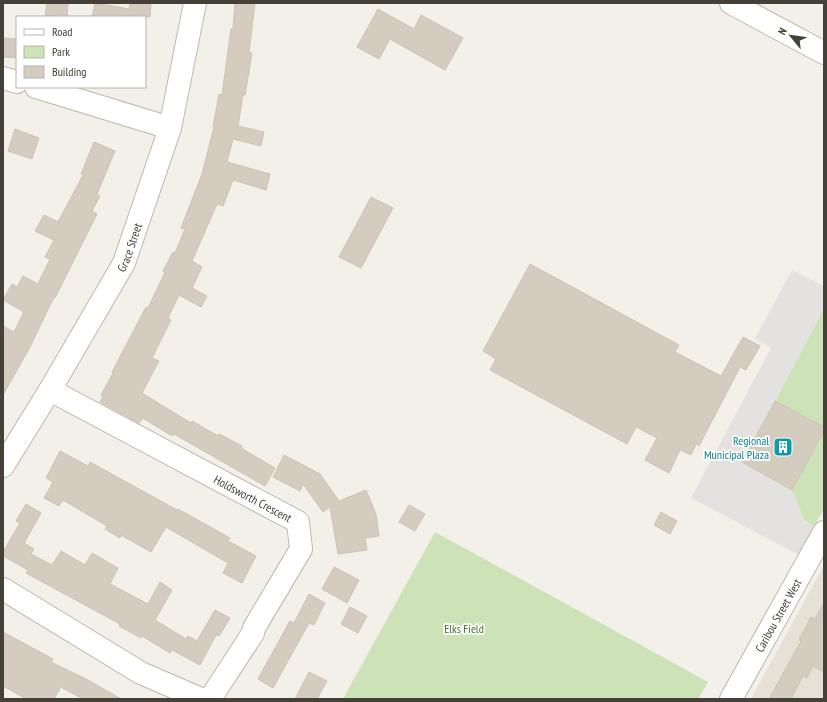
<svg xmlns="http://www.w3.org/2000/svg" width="827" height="702" viewBox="0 0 827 702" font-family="'PT Sans Narrow',sans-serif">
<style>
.residential{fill:#e6e1d7}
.green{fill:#cde2b6}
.parking{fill:#e4e2e0}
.building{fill:#d3ccbf;stroke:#cdc3b3}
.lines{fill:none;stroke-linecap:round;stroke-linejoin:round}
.minor-casing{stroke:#bdb7ac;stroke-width:24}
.minor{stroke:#fff;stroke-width:22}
.labels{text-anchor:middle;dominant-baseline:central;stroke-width:3.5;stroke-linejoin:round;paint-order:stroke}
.street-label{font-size:12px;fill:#454038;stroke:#fff}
.culture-label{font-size:12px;fill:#0d838f;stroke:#fff;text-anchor:end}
.park-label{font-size:12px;fill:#477031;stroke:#fff}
</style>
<rect width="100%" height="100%" fill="#f2f0e8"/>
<path class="residential" d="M824 565V699H751Z"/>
<g class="green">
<path d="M824 308V427L775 401Z"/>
<path d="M824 431V509L814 526 804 520 792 490Z"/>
<path d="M435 532 708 682 698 699H343Z"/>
</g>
<path class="parking" d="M792 270 824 286V308L742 462 792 490 804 520 814 526 799 555 691 498 771 348 755 339Z"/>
<g class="building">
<path d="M47 3H68L67 17 45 16Z"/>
<path d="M95 3 129 9 130 3H151L150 17H92Z"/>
<path d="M235 3H255L249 53H252L245 95H243L238 126 264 132 261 146 233 139 227 162 270 174 266 190 233 180 223 206 217 204 192 261 202 267 192 288 207 296 201 307 179 295 168 318 171 320 152 358 159 361 142 393 191 423 192 421 218 436 219 434 242 446 241 448 275 468 265 486 174 434 172 436 143 418 139 423 100 402 103 396 101 395 113 373 112 372 146 307 148 308 165 272 163 271 173 252 175 253 185 229 181 228 202 174 214 127H213L219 94 222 95 231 29H233Z"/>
<path d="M378 9 414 29 421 15 463 38 445 70 390 39 379 59 357 47Z"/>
<path d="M3 38 17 39V58L3 57Z"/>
<path d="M15 129 39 138 32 159 8 151Z"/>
<path d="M94 142 115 151 97 194 100 196 92 211 97 214 55 298 54 297 30 347 3 395V326L14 332 24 312 3 300 12 284 17 287 23 276 38 284 50 259 45 257 54 240 35 231 44 215 58 222 83 175 81 174Z"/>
<path d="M371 197 393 208 361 268 339 257Z"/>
<path d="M530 264 679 345 675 352 721 376 743 337 760 346 746 370 740 367 699 446 696 444 691 455 680 450 669 473 645 460 657 438 636 427 627 444 490 370 496 359 483 351Z"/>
<path d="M775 401 824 427V431L792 490 742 462Z"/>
<path d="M60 451 88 466 90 462 177 510 178 509 230 538 228 541 256 556 242 583 223 573 228 563 166 527 151 552 121 535 120 538 105 529 107 526 63 500 59 506 44 498 53 482 46 478Z"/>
<path d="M284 455 320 474 339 501 366 490 376 514 379 536 365 538 367 550 338 554 330 507 323 512 303 484 300 491 273 477Z"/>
<path d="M26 504 41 513 24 543 34 549 31 554 52 565 61 551 85 565 92 553 118 568 110 584 148 604 160 582 172 590 155 620 186 639 188 636 197 641 215 610 230 618 219 636 216 635 200 665 172 650 170 653 142 636 141 638 119 626 120 624 26 573 28 570 3 556V552L20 523 16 521Z"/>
<path d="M409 505 425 514 415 531 399 522Z"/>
<path d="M661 512 677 521 670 534 654 525Z"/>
<path d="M334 567 359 580 347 603 322 589Z"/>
<path d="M309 594 325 603 314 625 309 623 273 688 258 679 290 621 294 623Z"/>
<path d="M824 603V672L813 666 807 678 803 676 791 699H769L801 641 799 640 811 617 815 619Z"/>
<path d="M350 607 367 616 358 633 341 624Z"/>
<path d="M3 632 53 659 51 662 86 679 121 699H83L61 687 54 699H26L3 686Z"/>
<path d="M309 672 327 681 317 699H295Z"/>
</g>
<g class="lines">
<defs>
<g id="minor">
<path d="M731 3 824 53"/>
<path d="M3 78 17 82"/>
<path d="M36 87 170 128"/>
<path id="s1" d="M50 390 298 522 301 549 254 628 253 633 210 699"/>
<path id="s2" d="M3 466 50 390 124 263 170 128 195 3"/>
<path d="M3 589 141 673 201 699"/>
<path id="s3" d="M731 699 824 532"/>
</g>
</defs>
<use href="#minor" class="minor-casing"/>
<use href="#minor" class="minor"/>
</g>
<defs>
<symbol id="building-square" viewBox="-11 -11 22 22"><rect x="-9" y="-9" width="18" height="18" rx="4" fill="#0f9aa8" stroke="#fff"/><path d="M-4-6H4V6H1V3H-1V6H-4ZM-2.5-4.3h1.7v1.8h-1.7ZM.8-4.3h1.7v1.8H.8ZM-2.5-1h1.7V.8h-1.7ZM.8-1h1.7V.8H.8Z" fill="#fff"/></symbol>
</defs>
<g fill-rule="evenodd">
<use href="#building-square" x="772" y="436" width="22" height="22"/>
</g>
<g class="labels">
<g class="street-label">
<text stroke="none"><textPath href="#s2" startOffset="253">Grace Street</textPath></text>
<text stroke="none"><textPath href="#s1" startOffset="230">Holdsworth Crescent</textPath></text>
<text stroke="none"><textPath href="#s3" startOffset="96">Caribou Street West</textPath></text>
</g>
<g class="culture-label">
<text x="769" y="440">Regional<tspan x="769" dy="14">Municipal Plaza</tspan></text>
</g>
<g class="park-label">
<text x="464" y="628">Elks Field</text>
</g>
</g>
<rect width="827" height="702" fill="none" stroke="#454038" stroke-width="8"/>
<rect x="16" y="16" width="130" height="72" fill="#ffffff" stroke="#b5b3af"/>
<rect x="24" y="29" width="20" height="6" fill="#ffffff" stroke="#b5b3af"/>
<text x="52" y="36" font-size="12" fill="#454038">Road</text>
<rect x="24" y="46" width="20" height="12" fill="#cde2b6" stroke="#b5b3af"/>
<text x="52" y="56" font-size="12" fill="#454038">Park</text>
<rect x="24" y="66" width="20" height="12" fill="#d3ccbf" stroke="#b5b3af"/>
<text x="52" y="76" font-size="12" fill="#454038">Building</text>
<g transform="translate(791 36) rotate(299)" stroke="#ffffff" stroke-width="3" paint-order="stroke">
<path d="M0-3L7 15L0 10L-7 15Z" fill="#454038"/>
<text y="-6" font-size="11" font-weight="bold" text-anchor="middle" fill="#454038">N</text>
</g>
</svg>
